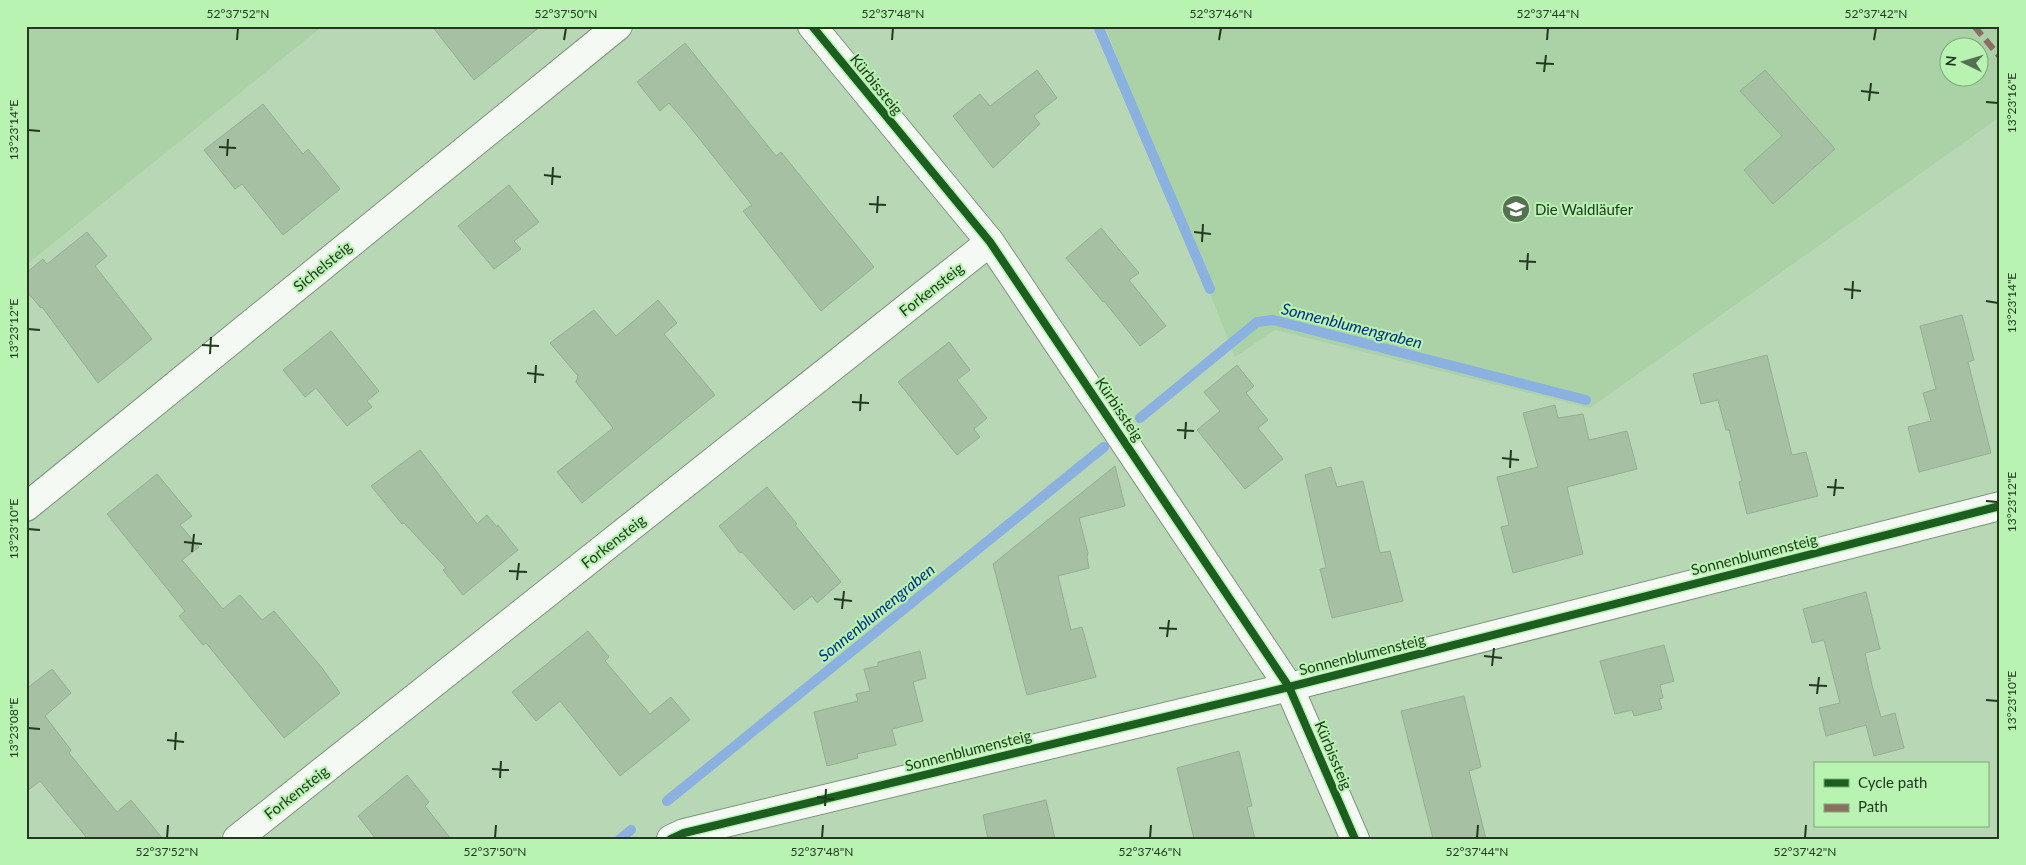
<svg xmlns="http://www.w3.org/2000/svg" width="2026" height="865" viewBox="0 0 2026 865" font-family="Lato,sans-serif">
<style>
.green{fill:#abd2a7;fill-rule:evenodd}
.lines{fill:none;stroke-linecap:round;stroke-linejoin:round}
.stream{stroke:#8ab1e0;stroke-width:10}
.building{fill:#a5c0a2;stroke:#95ae93}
.minor-casing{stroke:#7d967b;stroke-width:30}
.minor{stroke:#f4f9f4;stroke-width:28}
.quiet{stroke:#8d6e63;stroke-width:6;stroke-dasharray:12 6;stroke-linecap:butt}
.cycleway-casing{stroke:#b8f3b2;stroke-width:11}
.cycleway{stroke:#1b5e20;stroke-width:8}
.ticks{fill:none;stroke:#223920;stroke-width:2}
.labels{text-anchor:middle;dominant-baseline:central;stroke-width:4;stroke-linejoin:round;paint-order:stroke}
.street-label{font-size:15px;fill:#223920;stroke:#b8f3b2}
.poi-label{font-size:15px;fill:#223920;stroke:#b8f3b2;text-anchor:start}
.water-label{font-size:16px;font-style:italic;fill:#022c88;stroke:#b8f3b2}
.neatline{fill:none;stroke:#223920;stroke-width:2}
.ticks-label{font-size:12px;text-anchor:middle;fill:#223920}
</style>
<rect width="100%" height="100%" fill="#b8d7b5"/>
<g class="green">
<path d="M26 26H323L26 265Z"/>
<path d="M1105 26H2000V117L1590 408 1275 330 1235 357ZM1948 48H1978V78H1948Z"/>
</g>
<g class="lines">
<g class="stream">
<path d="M1098 26 1210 289"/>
<path d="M1140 418 1257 322 1273 320 1586 400"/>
<path d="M667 801 1104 447"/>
<path d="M620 839 631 830"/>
</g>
</g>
<g class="building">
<path d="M432 26H541L474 80Z"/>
<path d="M685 43 776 156 781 152 874 267 821 311 743 211 752 205 686 122 669 103 660 111 637 82Z"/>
<path d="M1037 70 1057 98 1034 116 1040 124 993 168 953 116 980 94 990 106Z"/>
<path d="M1765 70 1835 149 1773 204 1744 170 1782 136 1740 91Z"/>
<path d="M263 104 303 154 308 149 340 189 283 235 242 184 235 189 204 150Z"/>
<path d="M509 185 539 222 514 241 521 249 494 269 458 226Z"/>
<path d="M1101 228 1139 273 1129 280 1166 326 1140 346 1104 301 1103 302 1066 258Z"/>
<path d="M87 232 107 256 95 266 152 339 98 383 42 307 41 308 26 291V273L43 259 47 264Z"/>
<path d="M658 300 677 323 664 334 715 395 582 503 557 472 613 428 576 382 578 376 550 343 594 310 616 336Z"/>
<path d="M1962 315 1974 360 1968 362 1991 453 1919 472 1908 427 1931 421 1923 393 1936 389 1920 326Z"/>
<path d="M331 331 379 391 367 401 372 407 347 426 316 388 305 397 283 370Z"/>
<path d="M949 342 970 370 957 380 987 418 974 429 980 437 957 455 898 382Z"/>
<path d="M1767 355 1792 455 1806 452 1818 496 1747 514 1739 482 1742 481 1729 430H1726L1718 400 1701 404 1693 374Z"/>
<path d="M1237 365 1254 386 1246 393 1268 420 1258 428 1283 459 1245 489 1197 430 1220 411 1204 392Z"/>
<path d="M1555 405 1558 418 1583 414 1589 440 1627 431 1637 469 1567 487 1583 554 1513 573 1501 527 1509 525 1497 477 1538 467 1523 413Z"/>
<path d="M420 450 477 524 487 515 497 527 498 525 518 550 463 595 443 570 446 568 404 523 402 524 371 486Z"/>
<path d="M1115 466 1125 506 1079 518 1088 553 1087 557 1089 568 1058 576 1071 630 1082 627 1096 677 1027 695 993 564Z"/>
<path d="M1331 467 1337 487 1363 481 1380 553 1390 551 1403 601 1332 618 1320 569 1326 568 1305 475Z"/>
<path d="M157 474 192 516 180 525 199 547 182 560 223 609 240 595 262 620 274 611 322 668 340 693 284 738 206 643 203 645 179 616 185 611 107 514Z"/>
<path d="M767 487 797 524 795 525 841 582 817 603 812 596 794 610 742 552 740 553 719 526Z"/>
<path d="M1866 592 1880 649 1865 653 1872 685 1881 717 1895 713 1904 748 1874 756 1866 725 1826 736 1819 708 1840 703 1824 640 1812 643 1803 609Z"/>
<path d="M588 631 609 657 605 661 650 714 671 697 690 720 620 776 560 701 536 721 512 692Z"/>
<path d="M1664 645 1674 681 1660 685 1663 698 1659 699 1662 709 1634 716 1632 710 1615 714 1600 661Z"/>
<path d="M920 651 926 678 913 682 923 721 892 729 896 745 857 754 858 758 827 766 814 712 858 701 856 694 870 691 864 669 878 666V662Z"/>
<path d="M52 669 71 693 45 716 71 750 69 753 117 812 131 800 163 839H84L86 837 40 781 26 792V689Z"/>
<path d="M1464 696 1481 767 1469 771 1486 839H1433L1401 711Z"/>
<path d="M1239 751 1252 806 1247 807 1255 839H1194L1177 768Z"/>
<path d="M407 775 429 802 425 806 451 839H376L358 816Z"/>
<path d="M1046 800 1055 839H988L983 815Z"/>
</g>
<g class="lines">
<defs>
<g id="minor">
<path d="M812 26 990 242 1289 687 1355 839"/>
<path d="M26 507 618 26"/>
<path d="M237 839 990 242"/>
<path d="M671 839 684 833 1289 687 2000 506"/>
</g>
</defs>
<use href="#minor" class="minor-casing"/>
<use href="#minor" class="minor"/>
<path class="quiet" d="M1974 26 2000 57"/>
<defs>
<g id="cycleway">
<path d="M812 26 990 242 1289 687 1355 839"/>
<path d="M671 839 684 833 1289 687 2000 506"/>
</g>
</defs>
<use href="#cycleway" class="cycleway-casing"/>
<use href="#cycleway" class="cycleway"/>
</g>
<path class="ticks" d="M237 40 238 28M564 40 566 28M892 40 893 28M1219 40 1221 28M1547 40 1548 28M1874 40 1876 28M1536 63 1554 64M1544 72 1546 55M1861 91 1879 93M1869 101 1871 83M1986 102 1998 103M28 130 40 131M219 147 236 148M227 156 228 139M544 175 561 177M552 185 553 167M869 204 886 205M877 213 878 196M1194 232 1211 234M1202 242 1203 224M1519 261 1536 262M1527 270 1528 253M1844 289 1861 291M1852 299 1853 281M1986 301 1998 303M28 329 40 330M202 345 219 346M210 354 211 337M527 373 544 375M535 383 536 365M852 402 869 403M860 411 861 394M1177 430 1194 431M1185 439 1186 422M1502 458 1519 460M1510 468 1511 450M1827 487 1844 488M1834 496 1836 479M1986 501 1998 502M28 529 40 530M184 542 202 544M192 552 194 534M509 571 527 572M517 580 519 563M834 599 852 601M842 609 844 591M1159 628 1177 629M1167 637 1169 620M1484 656 1502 658M1492 666 1494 648M1809 685 1827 686M1817 694 1819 677M1986 700 1998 701M28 728 40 729M167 740 184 742M175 750 176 732M492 769 509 770M500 778 501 761M817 797 834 799M825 806 826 789M167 838 168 825M495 838 496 825M822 838 823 825M1150 838 1151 825M1477 838 1478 825M1805 838 1806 825"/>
<defs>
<symbol id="school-disc" viewBox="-11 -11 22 22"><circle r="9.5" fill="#567054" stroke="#b8f3b2"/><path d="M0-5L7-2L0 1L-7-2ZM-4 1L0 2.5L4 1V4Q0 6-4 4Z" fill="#fff"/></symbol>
</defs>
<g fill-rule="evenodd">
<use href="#school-disc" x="1500" y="193" width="32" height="32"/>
</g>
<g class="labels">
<g class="street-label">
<text transform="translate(877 84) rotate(51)">Kürbissteig</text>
<text transform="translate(322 266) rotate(-39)">Sichelsteig</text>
<text transform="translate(931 289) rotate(-38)">Forkensteig</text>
<text transform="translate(1120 409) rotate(56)">Kürbissteig</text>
<text transform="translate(613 541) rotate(-38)">Forkensteig</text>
<text transform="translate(1754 554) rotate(-14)">Sonnenblumensteig</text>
<text transform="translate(1362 654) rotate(-14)">Sonnenblumensteig</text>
<text transform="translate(968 750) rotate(-14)">Sonnenblumensteig</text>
<text transform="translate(1334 755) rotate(67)">Kürbissteig</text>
<text transform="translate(296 792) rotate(-38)">Forkensteig</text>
</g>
<g class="poi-label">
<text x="1535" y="209">Die Waldläufer</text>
</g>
<g class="water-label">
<text transform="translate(1352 325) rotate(14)">Sonnenblumengraben</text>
<text transform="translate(876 612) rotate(-39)">Sonnenblumengraben</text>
</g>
</g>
<rect width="2026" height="865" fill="none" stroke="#b8f3b2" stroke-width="55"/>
<rect x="1814" y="762" width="175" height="65" fill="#b8f3b2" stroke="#7ca978"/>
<rect x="1824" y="779" width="25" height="8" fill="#1b5e20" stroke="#7ca978"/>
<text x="1858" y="788" font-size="15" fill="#223920">Cycle path</text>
<rect x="1824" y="804" width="25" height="8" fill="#8d6e63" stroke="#7ca978"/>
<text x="1858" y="812" font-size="15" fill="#223920">Path</text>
<g transform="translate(1964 62) rotate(275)"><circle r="24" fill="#b8f3b2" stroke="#7ca978"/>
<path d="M0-4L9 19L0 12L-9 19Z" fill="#567054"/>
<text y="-8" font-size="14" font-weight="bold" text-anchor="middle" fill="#223920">N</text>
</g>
<rect x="28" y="28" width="1970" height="810" class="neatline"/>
<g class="ticks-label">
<text x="238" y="18">52°37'52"N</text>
<text x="566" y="18">52°37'50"N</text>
<text x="893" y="18">52°37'48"N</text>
<text x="1221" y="18">52°37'46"N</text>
<text x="1548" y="18">52°37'44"N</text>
<text x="1876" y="18">52°37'42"N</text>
<text transform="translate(2012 103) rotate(-90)" y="4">13°23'16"E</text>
<text transform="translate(14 130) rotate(-90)" y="4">13°23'14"E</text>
<text transform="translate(2012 303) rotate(-90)" y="4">13°23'14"E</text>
<text transform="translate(14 329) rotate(-90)" y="4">13°23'12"E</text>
<text transform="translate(2012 502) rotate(-90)" y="4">13°23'12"E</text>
<text transform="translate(14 529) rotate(-90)" y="4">13°23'10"E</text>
<text transform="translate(2012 701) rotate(-90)" y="4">13°23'10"E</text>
<text transform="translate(14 728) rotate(-90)" y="4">13°23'08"E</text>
<text x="167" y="856">52°37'52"N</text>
<text x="495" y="856">52°37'50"N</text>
<text x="822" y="856">52°37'48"N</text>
<text x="1150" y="856">52°37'46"N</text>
<text x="1477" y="856">52°37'44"N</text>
<text x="1805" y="856">52°37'42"N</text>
</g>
</svg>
